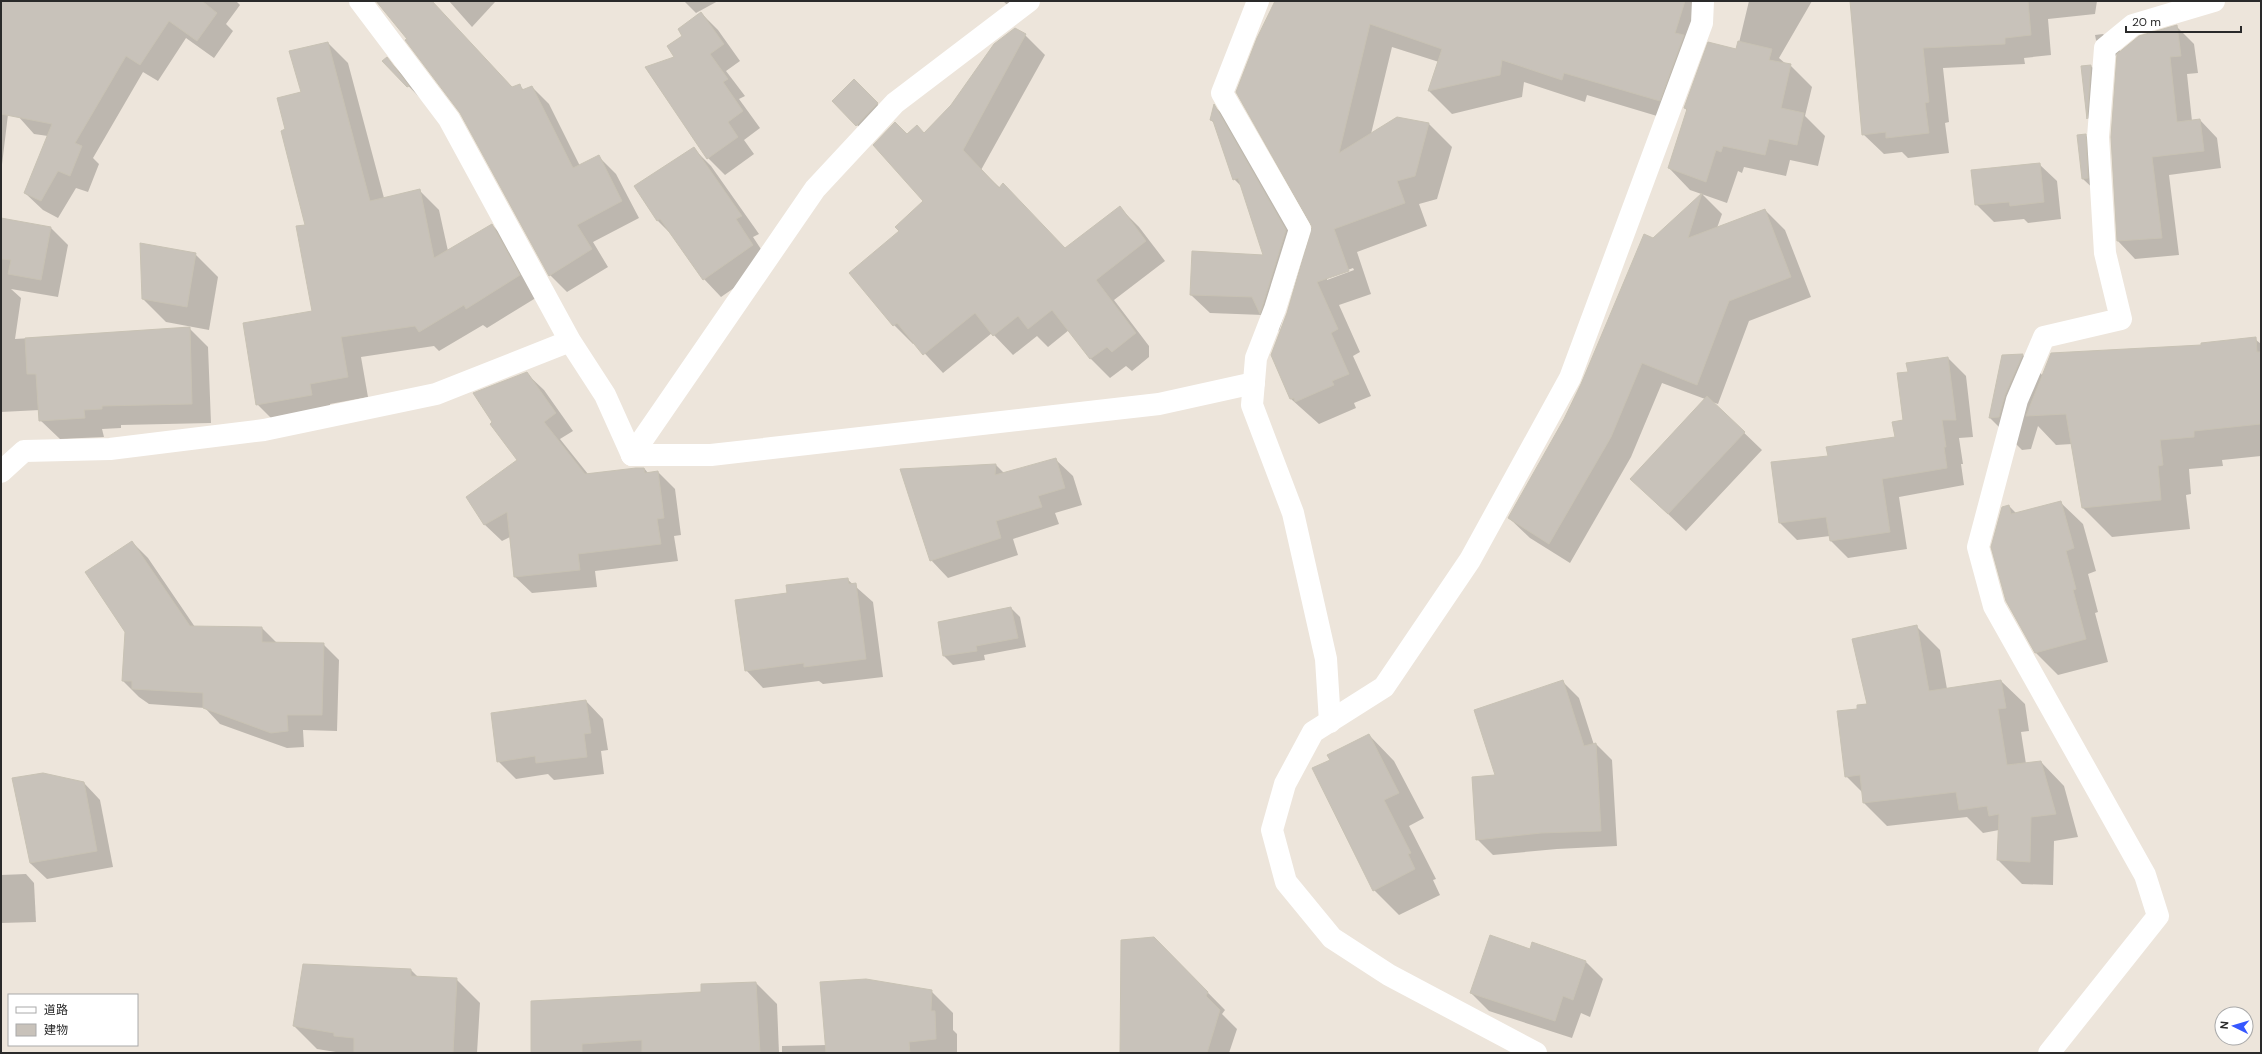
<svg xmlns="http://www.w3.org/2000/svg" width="2262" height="1054" viewBox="0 0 2262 1054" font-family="'DM Sans','Noto Sans JP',sans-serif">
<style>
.shadow{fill:#0003;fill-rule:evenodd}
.building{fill:#c8c2ba;stroke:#c8c2b4}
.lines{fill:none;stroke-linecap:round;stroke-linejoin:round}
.street{stroke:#fff;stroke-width:22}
</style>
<rect width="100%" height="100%" fill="#ede5db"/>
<g class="shadow">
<path d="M1 1H236L240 5 226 24 233 31 214 58 186 38 158 81 143 72 93 158 99 164 88 192 76 188 58 218 43 210 25 193 48 136 34 134 9 106 1 173Z"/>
<path d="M377 1H390L513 88 519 85 524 90 532 87 549 104 580 166 599 157 616 174 639 218 593 242 608 267 567 292 550 275 461 112 408 39Z"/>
<path d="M449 1H495V2L472 27Z"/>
<path d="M684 1H718L696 13Z"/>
<path d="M1003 1H1027L1014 11Z"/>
<path d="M1275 1H1700L1667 119 1587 95 1585 102 1524 82 1522 97 1452 114 1429 91 1439 62 1392 47 1371 134 1398 118 1429 124 1452 147 1437 199 1419 204 1427 226 1357 252 1371 294 1339 305 1360 352 1353 356 1371 396 1354 403 1356 408 1319 424 1291 399 1288 313 1313 227ZM1353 268 1354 270 1327 280V278Z"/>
<path d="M1749 1H1812L1779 58 1786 64 1790 65 1812 87 1805 116 1825 136 1818 166 1790 160 1786 176 1744 167 1742 173 1738 171 1727 203 1690 190 1669 168 1687 111 1685 108 1737 51Z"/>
<path d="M1851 1H2097L2095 14 2048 19 2051 55 2024 58 2025 64 1943 68 1949 122 1945 123 1949 153 1908 158 1902 152 1884 154 1863 134Z"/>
<path d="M701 13 718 30 740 61 726 71 745 96 739 99 760 128 744 140 754 154 725 175 708 158 646 68 675 58Z"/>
<path d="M2177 27 2194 44 2198 73 2187 74 2192 121 2200 120 2217 138 2221 168 2169 175 2179 255 2135 259 2118 241 2112 137 2118 53 2113 58 2096 40 2095 35 2103 34 2121 52Z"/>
<path d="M1015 29 1025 35 1045 55 981 170 1065 249 1120 208 1139 227 1165 261 1114 300 1149 346V357L1132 371 1126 366 1110 378 1091 359 1069 330 1048 347 1037 336 1013 355 992 333 943 373 915 343 913 344 894 325 901 231 924 201 907 135 924 134 952 106Z"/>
<path d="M328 43 348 63 384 198 419 190 439 210 448 251 492 225 512 245 539 296 487 328 483 325 439 351 434 346 361 357 368 397 330 404 332 415 277 424 257 404 314 312 306 225 287 130 302 92Z"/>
<path d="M387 59 404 76 425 103 384 61Z"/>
<path d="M2091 66 2108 83 2104 135 2088 118 2082 67Z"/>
<path d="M863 89 886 113 866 134 833 101Z"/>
<path d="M1214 106 1232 123 1305 250 1279 331 1263 315 1210 313 1191 295 1265 256 1243 188 1234 179 1215 124 1211 120Z"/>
<path d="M2085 135 2103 153 2101 196 2083 179 2078 136Z"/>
<path d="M694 149 711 166 759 234 753 237 770 263 721 297 704 279 673 236 658 221 635 186Z"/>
<path d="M2039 164 2057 181 2061 219 2028 223 2024 219 1994 222 1976 204Z"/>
<path d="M1702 194 1722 214 1717 228 1765 210 1785 230 1811 297 1749 321 1718 404 1712 402 1762 450 1686 531 1649 496 1705 399 1662 383 1631 457 1570 563 1530 538 1509 518 1565 420 1654 239Z"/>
<path d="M51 228 68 245 58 297 11 289 21 298 15 339 189 328 208 347 211 423 121 425V428L102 429 104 437 60 439 40 420V410L1 412V253Z"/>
<path d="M195 254 218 277 209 330 166 322 143 299Z"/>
<path d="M2255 339 2261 344V456L2222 460 2223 466 2189 469 2191 494 2186 495 2190 529 2112 537 2083 508 2072 444 2056 445 2038 426 2031 449 2022 450 1990 418 2003 356 2023 355 2043 376 2202 346Z"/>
<path d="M1948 358 1966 376 1973 437 1959 438 1963 464H1961L1964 485 1899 497 1907 549 1848 558 1830 540V536L1797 540 1780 523 1829 457 1896 438 1904 421 1909 373Z"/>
<path d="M526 373 544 390 573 431 560 439 588 474 644 468 648 473 658 472 675 489 681 535 674 536 678 561 595 571 597 587 532 593 514 576 510 537 502 541 484 524 518 460Z"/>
<path d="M1055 459 1073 476 1082 505 1055 513 1059 524 1013 539 1018 555 948 578 931 560 901 470 996 465 1005 474Z"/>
<path d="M2060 502 2083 524 2096 571 2088 574 2098 612 2095 613 2108 662 2058 675 2035 652 2009 506 2016 513Z"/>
<path d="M132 542 148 558 195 627 262 628 277 643 323 644 339 660 337 731 303 730 304 747 287 748 220 724 205 708 149 704 139 697 123 681Z"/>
<path d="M847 579 873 602 883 677 823 684 819 681 763 688 746 670Z"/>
<path d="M1011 608 1020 617 1026 647 984 655 985 660 953 665 944 656 939 622Z"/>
<path d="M1916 626 1940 650 1947 689 2001 681 2025 704 2029 731 2021 732 2026 764 2041 762 2064 786 2078 837 2054 841 2053 885 2022 884 1998 860 1999 830 1983 833 1967 817 1887 826 1864 803 1863 793 1846 776 1858 710 1868 705Z"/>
<path d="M1563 682 1579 698 1594 745 1596 744 1612 760 1617 846 1557 849 1493 855 1477 839 1497 776Z"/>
<path d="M586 701 603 719 608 750 601 751 604 774 554 780 548 774 516 779 498 761Z"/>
<path d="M1369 735 1394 761 1424 818 1409 826 1436 879 1433 880 1440 895 1399 915 1374 890 1331 760Z"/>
<path d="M84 783 100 800 113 867 47 879 30 863Z"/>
<path d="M26 874 34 883 36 922 1 923V875Z"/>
<path d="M1154 938 1225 1010 1222 1014 1237 1029 1229 1053H1123Z"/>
<path d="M1530 950 1586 962 1603 979 1590 1017 1581 1013 1572 1038 1489 1011 1471 993Z"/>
<path d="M304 965 411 970 419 978 456 979 480 1003 477 1053H342L317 1049 294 1026Z"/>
<path d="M756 983 777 1004 779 1053H532L702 993Z"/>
<path d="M931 991 953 1013V1030L957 1034V1053H782V1046L827 1045Z"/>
</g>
<g class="building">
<path d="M1 1H202L217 13 197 41 169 21 140 65 126 56 75 143 82 146 70 176 58 171 41 201 24 193 52 124 1 114Z"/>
<path d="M376 1H432L512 87 520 84 522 90 532 86 573 168 599 155 622 201 577 225 592 249 549 276 460 113 405 40 407 39Z"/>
<path d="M1275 1H1685L1675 33 1684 35 1660 101 1564 73 1562 80 1502 60 1500 75 1428 91 1442 49 1370 24 1339 153 1397 117 1429 123 1415 176 1397 181 1405 203 1334 229 1349 271 1317 282 1338 329 1331 333 1349 374 1332 381 1334 385 1295 402 1294 398 1290 399 1271 355 1287 313 1312 227 1236 92 1257 38Z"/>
<path d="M1850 1H2028L2031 35 2005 38V44L1923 48 1929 102 1925 103 1929 133 1886 138V132L1862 135Z"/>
<path d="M701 12 724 44 710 54 728 79 723 82 743 111 728 122 738 137 707 159 645 67 674 57 667 46 682 36 678 29Z"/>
<path d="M2177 25 2181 56 2170 57 2177 122 2200 119 2204 151 2152 157 2162 238 2117 241 2111 137 2117 54 2139 36Z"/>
<path d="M1015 28 1026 34 963 150 999 188 1003 183 1065 248 1120 206 1146 241 1096 280 1136 333 1112 352 1107 347 1090 359 1052 310 1028 329 1018 316 993 336 975 313 923 355 897 323 893 326 849 273 899 231 895 227 923 201 873 145 895 122 907 134 917 125 924 133 951 105 994 44Z"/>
<path d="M1738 41 1772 49 1769 60 1791 64 1781 108 1804 113 1797 145 1769 139 1765 155 1723 146 1721 152 1716 150 1706 182 1668 168 1687 109 1684 108 1708 42 1736 49Z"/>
<path d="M328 42 370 201 420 189 434 258 492 224 520 275 466 309 464 305 419 332 415 326 341 337 348 377 310 384 312 395 256 405 243 323 312 311 296 226 305 225 281 131 285 129 277 98 301 92 289 51Z"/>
<path d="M387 57 409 86 407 87 382 61Z"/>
<path d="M2091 65 2087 119 2081 66Z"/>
<path d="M854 79 878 103 856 126 832 101Z"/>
<path d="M1214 104 1286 230 1260 314 1252 297 1190 295 1192 251 1263 255 1238 178 1233 180 1213 121 1210 120Z"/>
<path d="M2086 134 2088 178 2082 179 2077 135Z"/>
<path d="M694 147 742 216 736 219 753 245 703 280 660 219 657 221 634 186Z"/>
<path d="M2040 163 2044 202 2010 206 2009 202 1975 205 1971 170Z"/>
<path d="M1702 193 1688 238 1765 209 1791 277 1729 301 1697 385 1642 363 1611 437 1549 544 1508 518 1564 419 1581 384 1644 234 1653 238Z"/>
<path d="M1 218 51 227 41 280 8 274 11 260 1 259Z"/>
<path d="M140 243 196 253 187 307 142 299Z"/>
<path d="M190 327 192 404 102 406V409L84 410 85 418 39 421 36 374H27L25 338Z"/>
<path d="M2256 337 2257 352H2261V424L2194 431V437L2160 440 2163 465 2158 466 2161 500 2082 508 2066 414 2026 416 2051 353 2201 345V343Z"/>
<path d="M2023 354 2005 395 1999 417 1989 418 2002 355Z"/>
<path d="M1948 357 1956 420H1942L1946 447H1944L1947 468 1882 479 1890 532 1830 541 1826 517 1779 523 1771 462 1828 456 1826 447 1895 437 1892 422 1903 420 1897 373 1908 372 1906 363Z"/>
<path d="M527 372 556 413 544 422 585 474 636 468H644L645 473 658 471 664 518 657 519 661 544 578 554 580 570 514 577 507 512 484 525 466 497 517 460 490 424 492 422 473 393Z"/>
<path d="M1707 396 1745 432 1668 514 1630 479Z"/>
<path d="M1056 458 1065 488 1038 496 1042 507 996 521 1001 538 930 561 900 469 996 464 995 475Z"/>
<path d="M2061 501 2074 548 2066 551 2076 589 2073 590 2086 639 2035 653 2006 601 1991 547 2002 507 2009 505 2011 514Z"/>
<path d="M132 541 190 626 262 627V642L324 643 322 715H287L288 731 271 733 203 708V693L132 689V681H122L125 632 85 572Z"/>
<path d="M848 578 849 584 856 583 866 659 804 667V663L745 671 735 600 787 593 786 585Z"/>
<path d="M1011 607 1018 638 976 646 977 651 943 656 938 622Z"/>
<path d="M1917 625 1929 691 2001 680 2006 708 1998 709 2007 765 2041 761 2056 814 2031 817 2030 862 1997 860 1999 814 1989 816 1987 806 1959 810 1956 792 1863 803 1860 775 1845 777 1837 711 1857 709V705L1867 704 1852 639Z"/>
<path d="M1563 680 1584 746 1596 743 1601 831 1541 833 1476 840 1472 777 1495 775 1474 710Z"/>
<path d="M586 700 591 733 584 734 587 757 536 763 535 756 497 762 491 713Z"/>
<path d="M1369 734 1399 793 1384 800 1411 853 1408 854 1415 869 1373 891 1312 768 1330 760 1327 755Z"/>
<path d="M43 773 84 782 97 851 30 863 12 778Z"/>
<path d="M1490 935 1530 949 1532 942 1586 961 1573 1000 1563 996 1555 1021 1470 993Z"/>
<path d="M1154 937 1208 992 1206 996 1220 1010 1207 1053H1120L1121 940Z"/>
<path d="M303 964 411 969V976L457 978 453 1053H354V1038L334 1036V1033L293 1026Z"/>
<path d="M866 979 932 990 931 1011H935L936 1039 909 1042 910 1053H826L820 982Z"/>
<path d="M756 982 760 1053H642V1040L582 1044V1053H531V1001L701 992V984Z"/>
</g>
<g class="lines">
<g class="street">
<path d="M360 1 449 119 570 341 605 395 632 455"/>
<path d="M1258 1 1222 93 1300 229 1275 309 1256 358 1252 405 1293 513 1326 659 1330 722"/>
<path d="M632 455H711L1159 404 1254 383"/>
<path d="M632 455 815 189 895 103 1029 1"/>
<path d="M1 472 24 451 110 449 264 430 436 394 570 341"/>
<path d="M1536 1053 1389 975 1332 938 1286 882 1272 830 1285 784 1313 732 1384 687 1470 560 1570 378 1702 23 1703 1"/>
<path d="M2049 1053 2158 916 2145 875 1994 606 1978 547 2017 400 2044 337 2121 319 2105 253 2098 137 2105 48 2133 25 2214 1"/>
</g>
</g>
<rect width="2262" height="1054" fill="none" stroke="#2a2a2a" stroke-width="4"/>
<rect x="8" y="994" width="130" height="52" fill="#ffffff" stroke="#aaaaaa"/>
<rect x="16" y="1007" width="20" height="6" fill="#ffffff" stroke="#aaaaaa"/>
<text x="44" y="1014" font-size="12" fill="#2a2a2a">道路</text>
<rect x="16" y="1024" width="20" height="12" fill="#c8c2ba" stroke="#aaaaaa"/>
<text x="44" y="1034" font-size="12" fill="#2a2a2a">建物</text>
<g transform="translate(2234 1026) rotate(275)"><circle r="19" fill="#ffffff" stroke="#aaaaaa"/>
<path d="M0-3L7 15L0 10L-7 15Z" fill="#3657ff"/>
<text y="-6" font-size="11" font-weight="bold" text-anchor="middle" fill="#2a2a2a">N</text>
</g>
<path d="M2126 26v6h115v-6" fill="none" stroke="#2a2a2a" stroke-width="2"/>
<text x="2132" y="26" font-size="12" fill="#2a2a2a" stroke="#ffffff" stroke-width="3" paint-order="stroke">20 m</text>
</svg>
